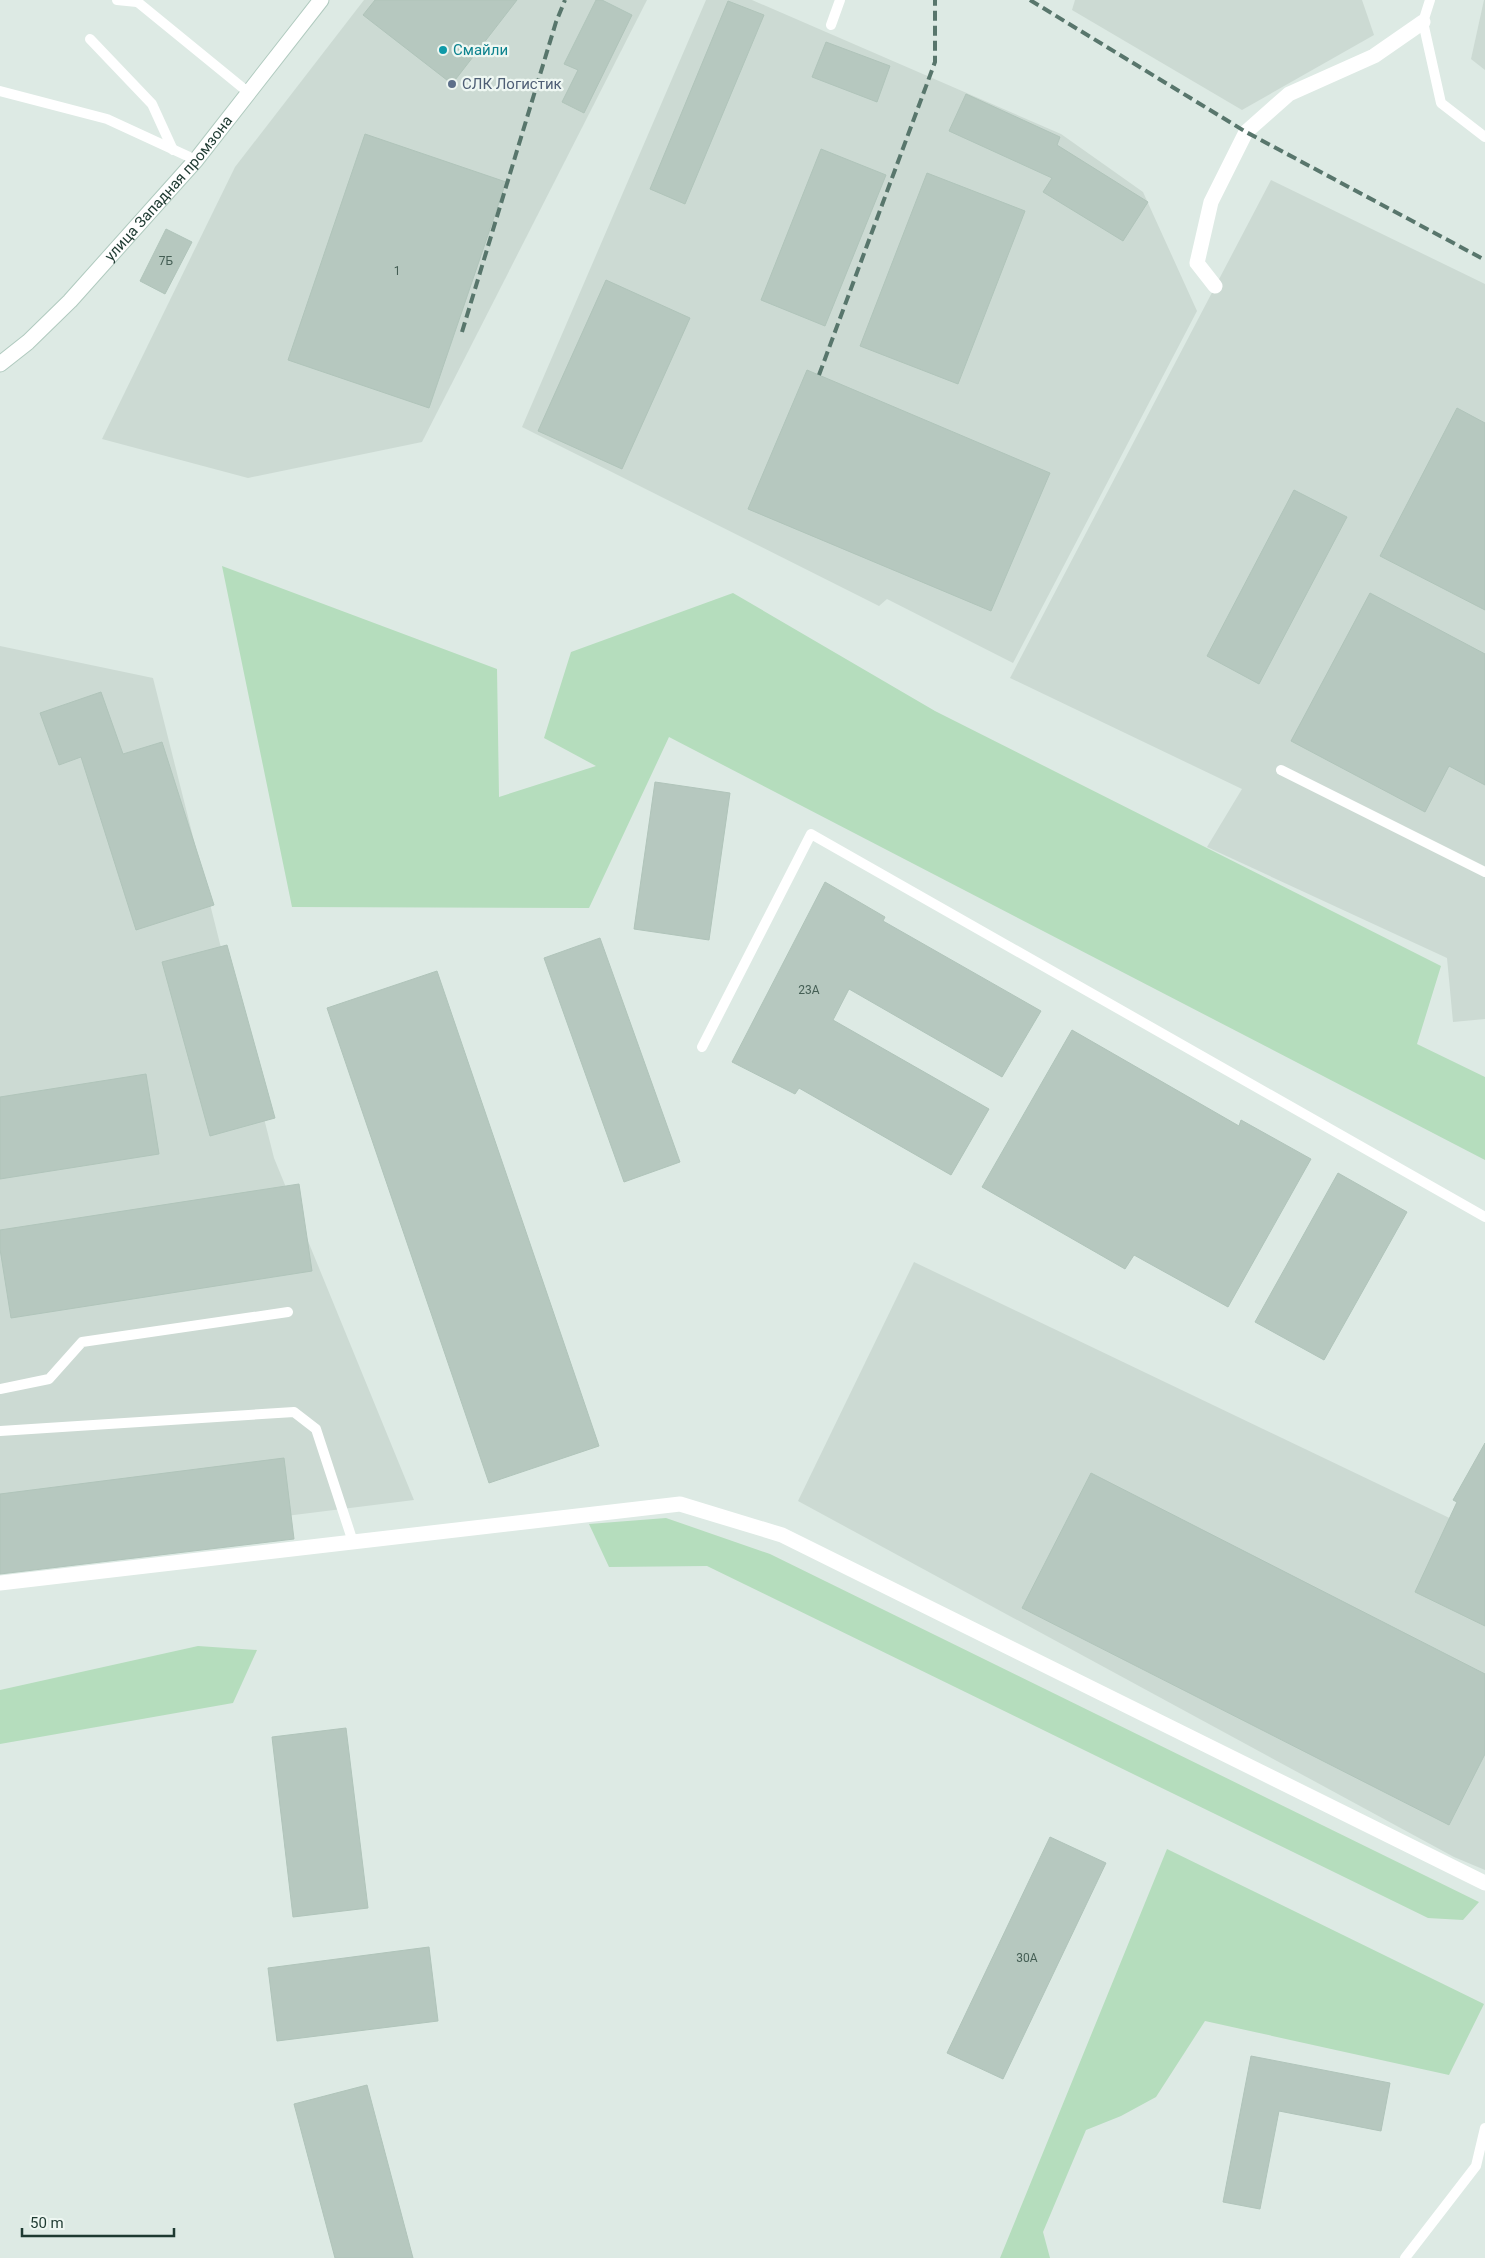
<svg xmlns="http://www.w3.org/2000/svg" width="1485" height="2258" viewBox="0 0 1485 2258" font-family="Roboto,sans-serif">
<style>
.built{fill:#ccdad3}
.green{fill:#b5ddbd}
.building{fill:#b6c8bf;stroke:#b0c4ba}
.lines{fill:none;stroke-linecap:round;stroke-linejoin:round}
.secondary-casing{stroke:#b0cabf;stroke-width:17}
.lane{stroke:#fff;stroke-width:10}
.street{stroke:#fff;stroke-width:15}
.secondary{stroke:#fff;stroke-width:15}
.rail{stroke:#58766c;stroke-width:4;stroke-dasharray:10 5;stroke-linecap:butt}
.culture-dot{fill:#0f9aa8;stroke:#eef7f2;stroke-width:2}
.service-dot{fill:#5c6f8a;stroke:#eef7f2;stroke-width:2}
.labels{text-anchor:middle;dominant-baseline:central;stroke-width:4.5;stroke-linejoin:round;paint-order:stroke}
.number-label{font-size:12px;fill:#445e54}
.culture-label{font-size:15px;fill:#0d838f;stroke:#eef7f2;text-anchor:start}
.service-label{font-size:15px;fill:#4e5e75;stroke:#eef7f2;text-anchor:start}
.street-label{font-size:15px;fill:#1e3a31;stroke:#eef7f2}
</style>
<rect width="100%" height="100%" fill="#ddeae4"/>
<g class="built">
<path d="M364 0H647L422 442 248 478 102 439 235 167Z"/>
<path d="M706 0H752L1061 134 1143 192 1197 311 1013 663 887 599 879 606 522 427Z"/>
<path d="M1075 0H1362L1374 35 1242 110 1072 10Z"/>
<path d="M1484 0H1485V70L1471 59Z"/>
<path d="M1271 180 1485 284V1019L1453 1022 1447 958 1207 847 1242 789 1010 678Z"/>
<path d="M0 646 153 678 274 1158 414 1500 0 1552Z"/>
<path d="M914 1262 1485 1535V1870L1454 1857 798 1501Z"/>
</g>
<g class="green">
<path d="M222 566 497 669 499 797 596 766 544 738 571 652 733 593 935 711 1441 966 1417 1044 1485 1077V1160L669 737 589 908 292 907Z"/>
<path d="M666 1518 770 1554 1479 1902 1463 1920 1428 1918 707 1566 609 1567 589 1524Z"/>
<path d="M198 1646 257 1650 233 1703 0 1744V1690Z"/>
<path d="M1167 1849 1484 2004 1449 2075 1205 2021 1156 2097 1121 2116 1086 2130 1043 2232 1050 2258H1000Z"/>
</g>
<g class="building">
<path d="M375 0H517L452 84 363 15Z"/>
<path d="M596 0H602L632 15 584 113 562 102 578 70 564 64Z"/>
<path d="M728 1 764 15 685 204 650 189Z"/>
<path d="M826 42 890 66 877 102 812 77Z"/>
<path d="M966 94 1060 137 1057 145 1148 202 1123 241 1043 192 1052 178 949 131Z"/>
<path d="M365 134 506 182 429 408 288 360Z"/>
<path d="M821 149 886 175 825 326 761 300Z"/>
<path d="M927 173 1025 211 958 384 860 346Z"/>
<path d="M166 229 192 242 165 294 140 281Z"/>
<path d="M606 280 690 318 622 469 538 431Z"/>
<path d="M807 370 1050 473 991 611 748 509Z"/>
<path d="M1457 408 1485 423V610L1380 556Z"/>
<path d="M1294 490 1347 517 1259 684 1207 656Z"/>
<path d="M1370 593 1485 654V785L1449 766 1425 812 1291 741Z"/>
<path d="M101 692 123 754 162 742 214 905 136 930 81 757 59 765 40 713Z"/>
<path d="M655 782 730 793 709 940 634 929Z"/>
<path d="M825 882 885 917 883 921 1041 1011 1002 1077 849 989 833 1020 989 1109 951 1175 799 1088 795 1094 732 1062Z"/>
<path d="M600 938 680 1162 624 1182 544 958Z"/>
<path d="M227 945 275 1118 210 1136 162 962Z"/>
<path d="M437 971 599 1446 489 1483 327 1008Z"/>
<path d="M1072 1030 1239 1126 1241 1120 1311 1159 1228 1307 1134 1255 1125 1269 982 1187Z"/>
<path d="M146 1074 159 1154 0 1179V1097Z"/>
<path d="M1338 1173 1407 1212 1324 1360 1255 1322Z"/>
<path d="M299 1184 312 1271 11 1318 0 1249V1230Z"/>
<path d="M1485 1443V1626L1415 1592 1457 1502 1453 1500Z"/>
<path d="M284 1458 294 1539 0 1574V1494Z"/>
<path d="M1091 1473 1485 1674V1754L1449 1825 1022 1608Z"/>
<path d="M346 1728 368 1908 293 1917 272 1737Z"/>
<path d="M1050 1837 1106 1863 1003 2079 947 2053Z"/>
<path d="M429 1947 438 2021 277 2041 268 1968Z"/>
<path d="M1251 2056 1390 2083 1381 2131 1279 2111 1260 2209 1223 2202Z"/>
<path d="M367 2085 413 2258H335L294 2104Z"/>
</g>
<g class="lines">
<defs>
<g id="secondary">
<path id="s1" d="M0 364 28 342 70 301 196 160 321 0"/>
</g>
</defs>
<use href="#secondary" class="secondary-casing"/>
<g class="lane">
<path d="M117 0 137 2"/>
<path d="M135 0 249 93"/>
<path d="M1430 0 1423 22 1441 103 1485 137"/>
<path d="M831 25 840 0"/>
<path d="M90 39 152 104 173 150"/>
<path d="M0 91 107 119 196 160"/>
<path d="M1281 770 1485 872"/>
<path d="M702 1047 811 834 1485 1217"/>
<path d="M0 1389 49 1379 82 1342 288 1312"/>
<path d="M0 1431 294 1412 316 1429 353 1542"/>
<path d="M1405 2258 1476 2166 1485 2128"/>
</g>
<g class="street">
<path d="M1215 286 1197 263 1211 202 1246 132 1289 94 1374 56 1423 22"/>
<path d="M0 1583 680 1504 782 1535 1485 1883"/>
</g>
<use href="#secondary" class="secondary"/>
<g class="rail">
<path d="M1030 0 1246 132 1485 260"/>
<path d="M462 332 556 22 565 0"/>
<path d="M819 375 935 62V0"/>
</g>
</g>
<circle class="culture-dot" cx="443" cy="50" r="5"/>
<circle class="service-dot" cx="452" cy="84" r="5"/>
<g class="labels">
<g class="number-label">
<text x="166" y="261">7Б</text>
<text x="397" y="271">1</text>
<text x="809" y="990">23А</text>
<text x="1027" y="1958">30А</text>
</g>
<g class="culture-label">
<text x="453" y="50">Смайли</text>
</g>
<g class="service-label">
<text x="462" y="84">СЛК Логистик</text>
</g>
<g class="street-label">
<text stroke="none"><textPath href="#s1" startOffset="244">улица Западная промзона</textPath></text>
</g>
</g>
<path d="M22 2228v8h152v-8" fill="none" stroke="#1e3a31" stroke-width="2.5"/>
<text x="30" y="2228" font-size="15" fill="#1e3a31" stroke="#eef7f2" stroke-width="4" paint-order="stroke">50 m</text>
</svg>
